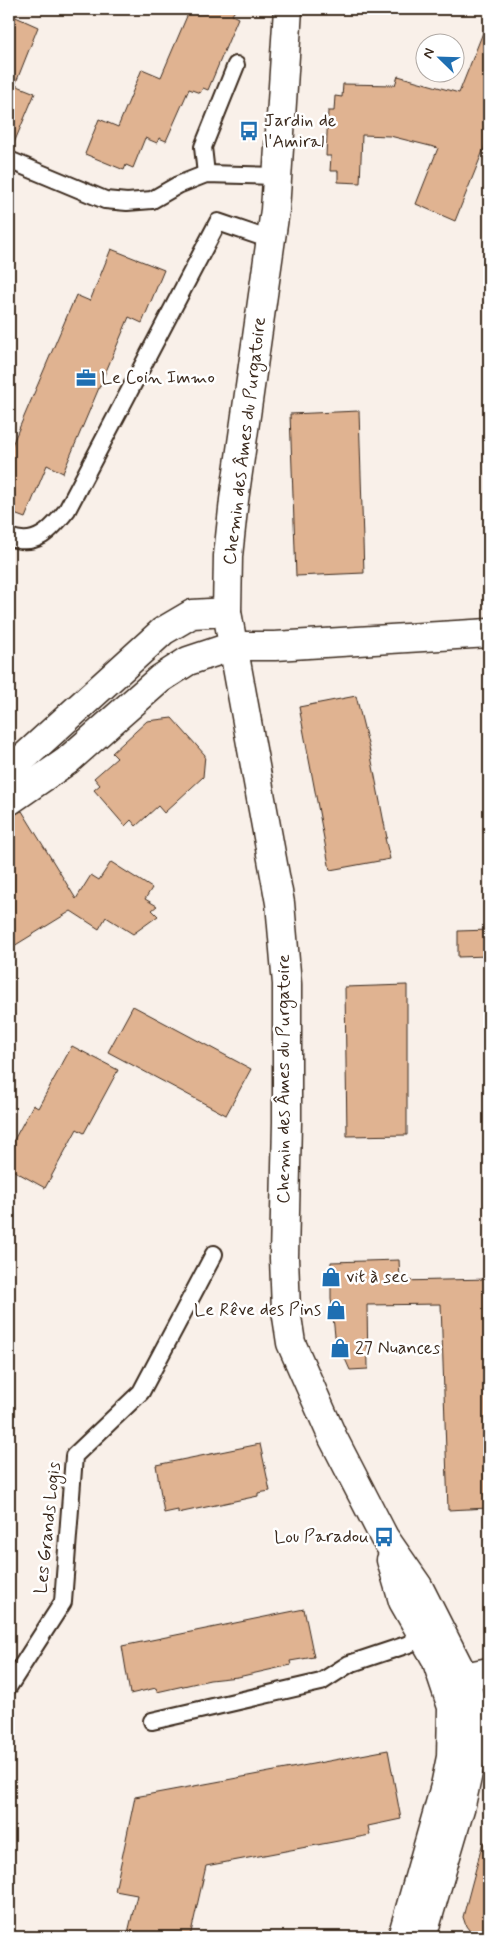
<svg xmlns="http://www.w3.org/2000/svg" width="498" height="1946" viewBox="0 0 498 1946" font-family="Mynerve,sans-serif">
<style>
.building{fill:#e0b391;stroke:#3b2a1e}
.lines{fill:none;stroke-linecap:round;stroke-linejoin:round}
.lane-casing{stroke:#3b2a1e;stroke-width:20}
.street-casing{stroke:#3b2a1e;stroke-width:31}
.lane{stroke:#fff;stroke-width:16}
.street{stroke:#fff;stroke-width:28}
.labels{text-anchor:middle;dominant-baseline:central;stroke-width:5;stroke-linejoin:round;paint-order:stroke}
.poi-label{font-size:18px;fill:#3b2a1e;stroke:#fff;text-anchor:start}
.street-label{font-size:18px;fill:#3b2a1e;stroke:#fff}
</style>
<rect width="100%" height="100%" fill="#f9f0e9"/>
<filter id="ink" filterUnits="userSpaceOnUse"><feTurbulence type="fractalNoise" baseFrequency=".02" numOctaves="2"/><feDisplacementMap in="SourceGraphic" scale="10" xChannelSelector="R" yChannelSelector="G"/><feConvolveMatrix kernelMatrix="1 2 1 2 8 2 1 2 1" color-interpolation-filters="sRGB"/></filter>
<g filter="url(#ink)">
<g class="building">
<path d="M190 9H236L232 15 238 18 208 90 203 88 200 93 189 89 166 141 159 138 157 143 145 138 133 168 126 165 124 170 85 154 99 119 118 127 142 69 161 77Z"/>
<path d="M9 14 38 27 15 85 35 93 11 150H9Z"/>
<path d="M488 20H489V136L455 221 416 204 438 148 390 136 362 135 360 183 338 182V171H330L331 156H326L328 111H334L335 96 342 97 343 84 395 85 398 76 459 93Z"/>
<path d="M111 249 164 270 142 323 129 317 63 473 47 465 25 518 9 512V452L76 295 90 301Z"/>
<path d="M359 411 364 573 296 576 290 414Z"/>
<path d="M356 696 371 756 387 838H385L390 859 330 870 299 707Z"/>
<path d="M172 718 205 755 203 777 164 813 158 806 136 826 131 820 125 826 94 790 100 785 94 778 117 758 112 753 147 721Z"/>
<path d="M22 811 76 899 91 875 99 880 111 862 152 888 145 899 157 906 152 910 158 916 133 934 106 917 99 929 71 911 9 949V816Z"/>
<path d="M489 930V956L458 957V931Z"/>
<path d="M407 985V1135L347 1136 345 987Z"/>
<path d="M133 1006 251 1069 226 1115 108 1052Z"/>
<path d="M72 1046 118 1070 84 1133 77 1129 45 1188 9 1168V1149L33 1105 38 1108Z"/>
<path d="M399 1260 400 1281 489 1279V1401H487L489 1508 448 1510 441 1304 367 1305 368 1369 350 1370 335 1336 331 1298V1262Z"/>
<path d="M260 1444 270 1491 258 1493V1496L178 1513V1510L164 1513 156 1465Z"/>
<path d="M304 1609 314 1657 290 1661 291 1665 238 1677 210 1680 157 1692 156 1688 130 1694 122 1646Z"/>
<path d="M388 1750 401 1819 368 1826 370 1835 206 1866 190 1937H127L137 1895 115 1891 135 1797Z"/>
<path d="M483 1842 489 1843V1937H478L472 1934 466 1926 463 1917Z"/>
</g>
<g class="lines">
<defs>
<g id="lane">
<path d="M9 160 105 200 127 202 152 200 178 185 206 174 277 176"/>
<path d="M206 174 203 147 236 65"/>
<path d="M9 537C36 548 51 530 67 510L218 222 271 240"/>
<path d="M9 1686 63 1602 74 1456 141 1392 214 1254"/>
<path d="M152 1721 321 1682 349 1664 409 1644 429 1633"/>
</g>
<g id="street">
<path d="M288 9 275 210 234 500 228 556 227 612 280 903 287 984V1122L284 1258 286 1310 291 1343 333 1438 384 1537 418 1586 464 1677 478 1727 461 1805 422 1937"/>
<path d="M9 771 163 631 192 614 227 612"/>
<path d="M9 801 67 761 160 679 188 661 233 646H275L489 633"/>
<path d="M391 1560 403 1601 436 1659 452 1707 451 1757 445 1786 402 1937"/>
<path d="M464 1677 489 1672"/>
</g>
</defs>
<use href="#lane" class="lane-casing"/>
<use href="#street" class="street-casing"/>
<use href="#lane" class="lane"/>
<use href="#street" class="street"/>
</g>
</g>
<defs>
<symbol id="bus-bare" viewBox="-9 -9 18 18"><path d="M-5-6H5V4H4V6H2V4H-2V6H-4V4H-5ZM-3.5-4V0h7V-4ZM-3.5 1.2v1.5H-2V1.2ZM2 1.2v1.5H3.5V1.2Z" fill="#1f6fb2" stroke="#fff" stroke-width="2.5" paint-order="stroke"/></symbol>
<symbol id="office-bare" viewBox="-9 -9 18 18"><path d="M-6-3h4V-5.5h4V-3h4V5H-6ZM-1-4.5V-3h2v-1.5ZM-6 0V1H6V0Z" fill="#1f6fb2" stroke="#fff" stroke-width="2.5" paint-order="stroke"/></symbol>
<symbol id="shop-bare" viewBox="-9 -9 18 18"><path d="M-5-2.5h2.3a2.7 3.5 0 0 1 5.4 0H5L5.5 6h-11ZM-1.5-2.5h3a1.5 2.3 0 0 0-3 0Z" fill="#1f6fb2" stroke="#fff" stroke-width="2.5" paint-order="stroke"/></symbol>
</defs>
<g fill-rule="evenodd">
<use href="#bus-bare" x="235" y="117" width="28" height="28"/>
<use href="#office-bare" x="72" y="364" width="28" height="28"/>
<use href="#shop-bare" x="317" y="1263" width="28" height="28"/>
<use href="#shop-bare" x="322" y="1296" width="28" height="28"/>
<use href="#shop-bare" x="326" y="1334" width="28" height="28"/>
<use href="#bus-bare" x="370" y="1523" width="28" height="28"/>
</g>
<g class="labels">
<g class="poi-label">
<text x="264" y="121">Jardin de<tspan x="264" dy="21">l'Amiral</tspan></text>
<text x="101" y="378">Le Coin Immo</text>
<text x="346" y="1277">vit à sec</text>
<text x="321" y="1310" text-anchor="end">Le Rêve des Pins</text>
<text x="355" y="1348">27 Nuances</text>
<text x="369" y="1537" text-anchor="end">Lou Paradou</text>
</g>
<g class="street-label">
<text transform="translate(245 441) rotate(-83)">Chemin des Âmes du Purgatoire</text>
<text transform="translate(284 1079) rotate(-90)">Chemin des Âmes du Purgatoire</text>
<text transform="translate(48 1528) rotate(-84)">Les Grands Logis</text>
</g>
</g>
<rect width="498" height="1946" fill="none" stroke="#fff" stroke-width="30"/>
<rect x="15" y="15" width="468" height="1916" fill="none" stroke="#3b2a1e" stroke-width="2" filter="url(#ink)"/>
<g transform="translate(440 58) rotate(293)"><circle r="24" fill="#ffffff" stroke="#b1aaa5"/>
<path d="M0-4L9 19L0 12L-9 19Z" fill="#1f6fb2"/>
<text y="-8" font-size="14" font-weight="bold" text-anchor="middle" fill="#3b2a1e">N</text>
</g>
</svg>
